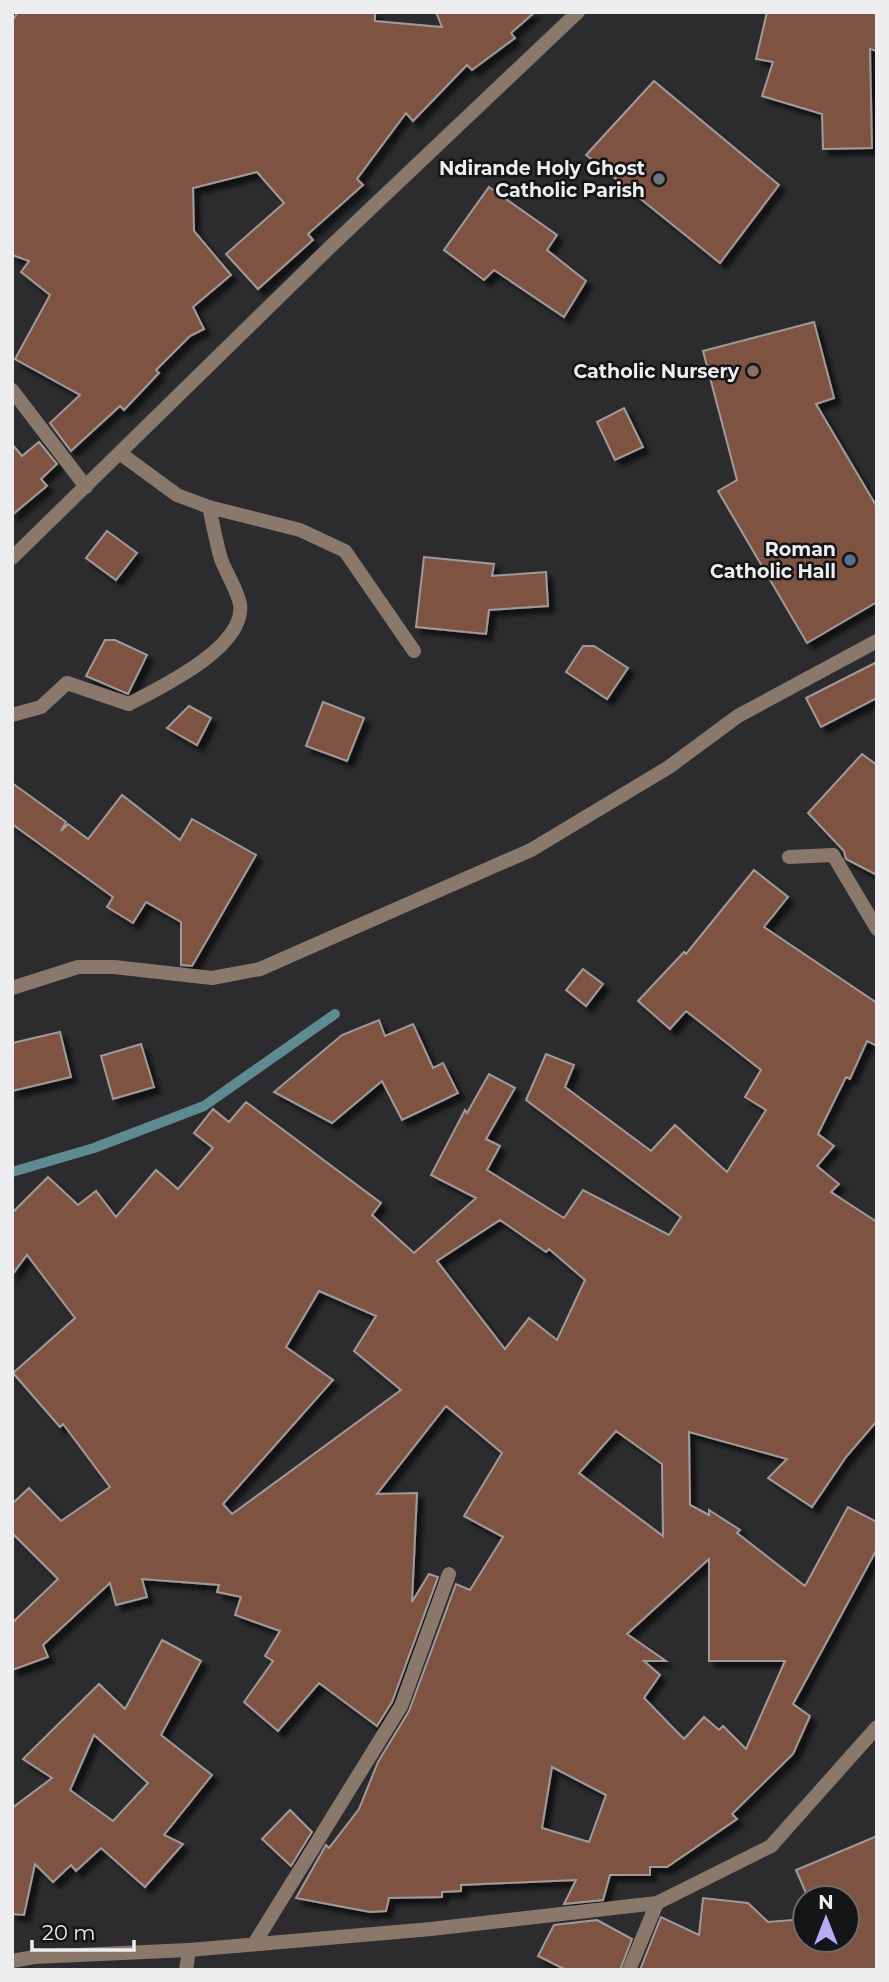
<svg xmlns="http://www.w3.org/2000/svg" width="889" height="1982" viewBox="0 0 889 1982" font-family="Montserrat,sans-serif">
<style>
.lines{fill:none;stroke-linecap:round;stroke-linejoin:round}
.stream{stroke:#5d8b91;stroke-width:10}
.building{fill:#7f5243;stroke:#a09b9a;stroke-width:2;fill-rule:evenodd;filter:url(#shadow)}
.lane{stroke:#8a786b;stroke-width:14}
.street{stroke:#8a786b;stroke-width:14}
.worship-dot{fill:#6b7280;stroke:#141516;stroke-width:2.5}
.education-dot{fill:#8d6e63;stroke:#141516;stroke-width:2.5}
.service-dot{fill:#5c6f8a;stroke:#141516;stroke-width:2.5}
.labels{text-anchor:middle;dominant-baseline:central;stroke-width:5;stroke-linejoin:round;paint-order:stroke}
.poi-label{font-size:19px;font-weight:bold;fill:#eeeef0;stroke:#141516;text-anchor:end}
</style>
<defs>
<filter id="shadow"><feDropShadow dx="6" dy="6" stdDeviation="2" flood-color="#0009"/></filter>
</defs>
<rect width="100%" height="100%" fill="#2c2c2f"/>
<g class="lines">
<path class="stream" d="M12 1172 94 1148 204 1106 335 1014"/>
</g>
<g class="building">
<path d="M18 12H375V21L442 27 436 12H535L511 33 515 38 472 70 467 65 413 121 406 113 357 179 363 185 308 234 313 240 258 289 226 254 284 203 257 172 193 188 194 231 231 275 193 307 204 329 190 336 156 370 159 373 124 410 120 406 71 451 50 423 80 395 15 359 50 295 21 272 29 261 12 255V21Z"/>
<path d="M767 12H877V51L870 49 872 148 823 149 822 114 762 96 773 62 756 59Z"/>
<path d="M654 81 779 185 720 263 586 155Z"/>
<path d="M489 187 557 235 547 250 586 281 564 317 494 270 484 280 444 250Z"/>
<path d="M814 322 834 398 816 404 877 507V602L807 643 718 491 737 480 703 351Z"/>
<path d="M624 408 643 447 615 460 597 422Z"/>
<path d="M39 442 57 464 41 479 47 486 12 515V444L22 456Z"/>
<path d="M107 531 137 553 116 580 86 558Z"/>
<path d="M424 557 494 564 492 576 546 572 548 606 489 610 486 634 416 627Z"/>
<path d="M105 640H115L147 655 128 694 86 676Z"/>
<path d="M583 646H594L628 668 607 699 566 672Z"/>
<path d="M877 662V698L821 727 806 698Z"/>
<path d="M323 702 364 718 347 761 306 746Z"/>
<path d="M189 706 211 718 197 745 167 728Z"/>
<path d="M862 754 877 765V875L846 859 844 851 808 813Z"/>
<path d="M12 783 66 822 61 831 68 824 88 839 122 795 180 840 192 819 256 855 192 966 181 965V922L146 902 133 923 107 907 113 897 12 824Z"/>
<path d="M754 870 788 897 764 927 877 1003V1046L867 1041 850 1079 846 1077 818 1134 834 1146 817 1166 839 1184 831 1192 877 1222V1421L846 1457 812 1507 768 1478 787 1459 689 1432 690 1505 709 1515V1510L740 1530 737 1533 805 1586 848 1507 877 1522V1549L793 1704 810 1716 793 1754 732 1814 737 1819 667 1867H650V1875H610L603 1900 564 1904 576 1880 461 1885V1891L442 1892V1897L389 1898 386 1911 370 1912 296 1898 326 1845 329 1848 359 1809 378 1762 409 1711 456 1584 470 1590 503 1537 464 1516 502 1453 446 1406 377 1494 417 1493 412 1602 429 1574 438 1577 392 1702 377 1726 319 1683 278 1731 244 1702 273 1661 265 1656 280 1631 235 1615 241 1597 217 1592 219 1585 142 1579 147 1597 116 1605 110 1583 43 1645 48 1657 12 1670V1623L58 1579 12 1533V1504L29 1488 61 1521 110 1487 63 1424 60 1427 13 1373 75 1318 27 1255 12 1275V1213L48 1177 78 1205 96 1191 116 1217 156 1170 178 1189 213 1148 194 1133 213 1109 229 1122 246 1102 381 1203 372 1215 414 1253 476 1198 431 1175 465 1110 467 1113 489 1074 515 1088 486 1139 500 1146 487 1170 564 1218 583 1190 669 1235 681 1217 526 1100 546 1054 574 1065 565 1087 651 1151 675 1125 727 1172 766 1110 745 1097 761 1070 686 1011 670 1029 638 1001 684 952 686 954ZM500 1220 546 1252 549 1249 585 1280 557 1340 529 1318 505 1349 437 1261ZM319 1291 376 1316 354 1351 401 1390 232 1514 223 1504 333 1380 286 1347ZM616 1431 662 1464 663 1536 579 1473ZM709 1559V1661H785L746 1749 723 1726 719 1730 704 1717 684 1739 644 1698 660 1675 644 1661H666L627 1634ZM552 1767 606 1795 589 1842 542 1828Z"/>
<path d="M583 969 603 984 586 1006 566 990Z"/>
<path d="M379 1020 385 1036 413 1024 433 1068 443 1063 458 1093 402 1120 382 1081 332 1123 274 1092 342 1035Z"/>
<path d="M60 1032 71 1077 12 1091V1043Z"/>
<path d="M141 1044 154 1087 113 1099 101 1056Z"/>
<path d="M162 1640 201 1661 161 1735 212 1775 164 1835 183 1844 145 1887 101 1848 76 1871 71 1865 53 1882 35 1864 24 1915 12 1914V1808L52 1778 23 1759 99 1684 125 1709ZM94 1735 148 1783 113 1821 70 1790Z"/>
<path d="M290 1810 312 1832 291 1866 262 1839Z"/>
<path d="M877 1836V1970H640L661 1917 699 1935 703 1898 748 1903 768 1922 805 1919V1940H847V1898H808L796 1870Z"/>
<path d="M597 1920 632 1939 620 1970H566L538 1956 554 1925Z"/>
</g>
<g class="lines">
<path class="lane" d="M12 715 41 707 67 683 129 704C161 687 246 647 240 604 237 589 226 573 221 559 216 542 213 524 209 507"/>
<g class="street">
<path d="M12 390 86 487"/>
<path d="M121 454 177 495 209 507 300 530 345 551 414 651"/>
<path d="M12 558 328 249 578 12"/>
<path d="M789 857 833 855 877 929"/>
<path d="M12 988 78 967H114L212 978 260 969 531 850 669 767 738 716 877 641"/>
<path d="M254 1944 401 1706 449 1574"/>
<path d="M12 1961 34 1957 189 1950 431 1929 657 1903 771 1846 877 1727"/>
<path d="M186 1970 189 1950"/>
<path d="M629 1970 657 1903"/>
</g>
</g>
<circle class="worship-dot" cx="659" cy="179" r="7"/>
<circle class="education-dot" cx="753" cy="371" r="7"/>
<circle class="service-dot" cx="850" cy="560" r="7"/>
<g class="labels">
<g class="poi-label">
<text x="645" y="168">Ndirande Holy Ghost<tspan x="645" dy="22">Catholic Parish</tspan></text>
<text x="739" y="371">Catholic Nursery</text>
<text x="836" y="549">Roman<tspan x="836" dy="22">Catholic Hall</tspan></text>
</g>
</g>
<rect width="889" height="1982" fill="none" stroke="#eeeef0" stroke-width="28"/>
<g transform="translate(826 1919)"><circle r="33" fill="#141516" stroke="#6b6c6d" stroke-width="2"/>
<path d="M0-5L12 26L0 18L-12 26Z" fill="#b7abf8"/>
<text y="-10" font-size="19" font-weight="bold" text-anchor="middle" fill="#eeeef0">N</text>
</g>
<path d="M32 1940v10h102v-10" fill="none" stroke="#eeeef0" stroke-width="3.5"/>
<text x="42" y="1940" font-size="21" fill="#eeeef0" stroke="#141516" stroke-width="5" paint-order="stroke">20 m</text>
</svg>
